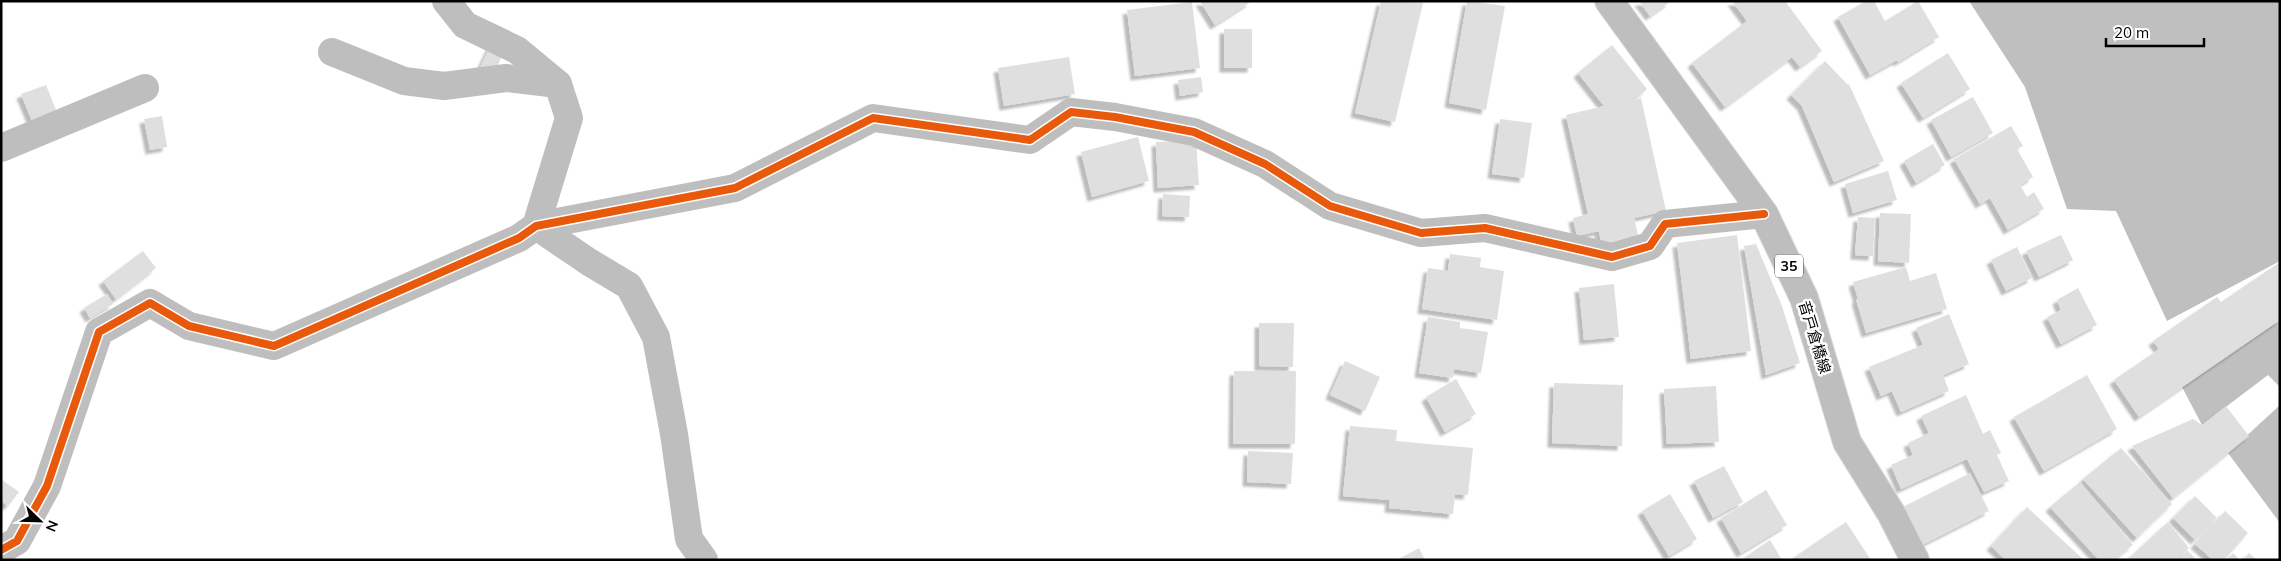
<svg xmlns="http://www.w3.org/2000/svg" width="2281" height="561" viewBox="0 0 2281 561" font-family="Mulish,'Noto Sans JP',sans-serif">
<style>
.water{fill:#bfbfbf}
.building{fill:#dfdfdf;filter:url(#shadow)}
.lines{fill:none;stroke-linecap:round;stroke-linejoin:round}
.major-casing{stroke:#dbdbdb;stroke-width:30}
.minor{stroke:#bebebe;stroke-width:28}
.major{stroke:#bebebe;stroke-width:28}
.cycleway-casing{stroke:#fff;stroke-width:11}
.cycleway{stroke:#e8590c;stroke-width:8}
.labels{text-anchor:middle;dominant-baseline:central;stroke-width:5;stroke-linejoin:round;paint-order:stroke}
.shield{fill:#fff;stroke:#4c4c4c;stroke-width:1}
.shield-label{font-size:14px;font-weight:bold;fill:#000}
.street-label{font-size:15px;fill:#000;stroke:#fff}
</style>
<defs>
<filter id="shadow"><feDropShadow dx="-4.5" dy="4.5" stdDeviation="1" flood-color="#0004"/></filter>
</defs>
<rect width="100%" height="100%" fill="#fff"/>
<g class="water">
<path d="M1969 1H2280V261L2167 321 2116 211 2067 209 2025 87Z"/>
<path d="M2280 320V387L2268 375 2202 425 2182 387Z"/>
<path d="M2280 405V523L2228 453Z"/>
</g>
<g class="building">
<path d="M1200 1H1252L1215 25Z"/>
<path d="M1381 1 1423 3 1395 122 1355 113Z"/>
<path d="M1467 1 1505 6 1486 110 1449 103Z"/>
<path d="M1639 1H1671L1650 16Z"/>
<path d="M1732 1H1785L1822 51 1800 67 1792 57 1725 107 1692 63 1747 21Z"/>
<path d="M1866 1H1874L1885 21 1918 1 1939 37 1898 62 1897 60 1870 75 1838 17Z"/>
<path d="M1192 2 1200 68 1135 76 1127 10Z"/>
<rect x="1224" y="29" width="28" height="39"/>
<path d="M491 45 504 51 493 76 479 70Z"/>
<path d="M1612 45 1647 89 1635 100 1641 98 1666 211 1634 218 1639 239 1602 247 1599 231 1577 236 1573 218 1588 214 1566 115 1604 106 1578 73Z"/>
<path d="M1948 53 1970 89 1923 118 1901 83Z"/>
<path d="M1069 57 1075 94 1004 106 998 68Z"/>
<path d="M1825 61 1848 85 1849 84 1884 161 1834 182 1802 106 1791 95Z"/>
<path d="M1201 77 1203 92 1180 96 1178 80Z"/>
<path d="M46 85 58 115 34 126 21 94Z"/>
<path d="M1973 97 1993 133 1951 157 1931 120Z"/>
<path d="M162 116 167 147 150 150 144 119Z"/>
<path d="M1500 119 1532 123 1524 178 1492 174Z"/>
<path d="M2011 126 2023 146 2017 149 2033 177 2020 185 2027 197 2034 192 2044 209 2008 230 1990 198 1980 204 1954 159Z"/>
<path d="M1138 137 1149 181 1092 197 1081 152Z"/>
<path d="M1196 140 1199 185 1158 188 1156 142Z"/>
<path d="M1933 144 1945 165 1916 183 1904 161Z"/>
<path d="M1888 171 1897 200 1853 213 1845 184Z"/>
<path d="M1163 194 1190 196 1189 217 1162 216Z"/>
<path d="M1880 213 1911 214 1909 263 1878 261Z"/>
<path d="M1858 217 1875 218 1873 256 1855 255Z"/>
<path d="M1737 235 1751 351 1691 359 1677 243Z"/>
<path d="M2061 235 2073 260 2039 277 2026 251Z"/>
<path d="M1756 244 1782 306 1800 363 1766 375 1744 246Z"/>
<path d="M2017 247 2032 278 2006 291 1991 260Z"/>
<path d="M143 251 156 268 116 299 103 281Z"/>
<path d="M1450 254 1481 258 1480 267 1504 271 1497 320 1422 309 1428 268 1448 271Z"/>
<path d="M2280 262V320L2139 417 2114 380 2159 349 2153 341 2217 297 2221 302Z"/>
<path d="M1906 267 1910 281 1936 273 1947 309 1866 333 1856 299H1858L1853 282Z"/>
<path d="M1614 284 1619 337 1584 340 1579 288Z"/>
<path d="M2078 288 2097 325 2061 344 2047 317 2061 310 2057 300Z"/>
<path d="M107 294 113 304 90 318 84 308Z"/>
<path d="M1949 314 1969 364 1943 375 1949 391 1901 412 1892 391 1881 396 1869 367 1923 345 1916 328Z"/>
<path d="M1428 317 1460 322V328L1488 332 1481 373 1454 369 1453 378 1419 373Z"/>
<path d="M1259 323H1294L1293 367 1259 366Z"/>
<path d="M1345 361 1380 377 1365 411 1330 395Z"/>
<path d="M1234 371H1296L1295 444H1233Z"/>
<path d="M2087 375 2117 429 2044 471 2014 417Z"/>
<path d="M1456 379 1476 414 1445 432 1426 397Z"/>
<path d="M1554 383 1623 385 1622 446 1552 443Z"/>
<path d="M1716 386 1719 442 1667 444 1664 389Z"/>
<path d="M1966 395 1983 434 1990 430 2001 453 1997 455 2009 481 1984 492 1967 459 1901 489 1891 465 1913 455 1908 443 1929 433 1921 416Z"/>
<path d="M2226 406 2249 436 2173 498 2132 446 2193 419 2202 425Z"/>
<path d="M1350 426 1397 430 1396 441 1473 448 1468 495 1455 494 1453 514 1389 508 1390 500 1343 496Z"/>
<path d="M2121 448 2172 504 2137 538 2083 479Z"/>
<path d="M1248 451 1293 453 1291 484 1247 482Z"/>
<path d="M1724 466 1743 502 1713 518 1694 481Z"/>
<path d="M1970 473 1989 511 1910 551 1891 513Z"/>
<path d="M1 479 19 492 8 506 1 501Z"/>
<path d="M2080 482 2133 545 2113 560H2099L2050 507Z"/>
<path d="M1766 490 1787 525 1741 553 1721 518Z"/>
<path d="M1670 494 1697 539 1669 556 1642 511Z"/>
<path d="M2195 496 2217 518 2195 540 2173 518Z"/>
<path d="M2027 507 2084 560H2006L1991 546Z"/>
<path d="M2225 511 2248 533 2224 560H2213L2195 544Z"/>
<path d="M1846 522 1871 560H1790Z"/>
<path d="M2168 522 2189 548 2176 560H2127Z"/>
<path d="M1770 540 1782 560H1741Z"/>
<path d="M1419 548 1425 560H1397Z"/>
<path d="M2187 550 2197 560H2178Z"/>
<path d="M2233 553 2240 560H2226Z"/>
<path d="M2249 553 2257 560H2242Z"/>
</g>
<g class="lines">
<defs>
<path id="major" d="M1609 1 1764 214 1804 298 1847 442 1891 513 1915 560"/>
</defs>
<use href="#major" class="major-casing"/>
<g class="minor">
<path d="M446 1 465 25 517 50 558 84 569 118 536 226"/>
<path d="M332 52 404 81 444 86 506 78 558 84"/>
<path d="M1 148 145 88"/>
<path d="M536 226 589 262 629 286 656 337 674 434 689 539 704 560"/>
<path d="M1 550 17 541 47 486 99 332 150 303 189 326 274 346 519 238 536 226 735 188 873 118 1030 140 1071 112 1115 117 1194 132 1265 164 1330 206 1421 233 1485 228 1612 257 1650 246 1665 224 1764 214"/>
</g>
<use href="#major" class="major"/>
<defs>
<path id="cycleway" d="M1 550 17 541 47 486 99 332 150 303 189 326 274 346 519 238 536 226 735 188 873 118 1030 140 1071 112 1115 117 1194 132 1265 164 1330 206 1421 233 1485 228 1612 257 1650 246 1665 224 1764 214"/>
</defs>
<use href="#cycleway" class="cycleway-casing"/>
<use href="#cycleway" class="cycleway"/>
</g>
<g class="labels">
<rect class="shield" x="1775" y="254.5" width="28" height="23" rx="4"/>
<g class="shield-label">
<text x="1789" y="266">35</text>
</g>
<g class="street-label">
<text transform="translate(1815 337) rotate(73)">音戸倉橋線</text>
</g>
</g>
<rect width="2281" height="561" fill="none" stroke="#000000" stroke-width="5"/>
<g transform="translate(40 521) rotate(113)" stroke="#ffffff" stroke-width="4" paint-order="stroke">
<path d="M0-4L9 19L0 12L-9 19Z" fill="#000000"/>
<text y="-8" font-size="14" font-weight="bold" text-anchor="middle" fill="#000000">N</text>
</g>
<path d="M2106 38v8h98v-8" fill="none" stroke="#000000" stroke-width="2.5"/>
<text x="2114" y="38" font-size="15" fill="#000000" stroke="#ffffff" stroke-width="4" paint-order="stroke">20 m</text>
</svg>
